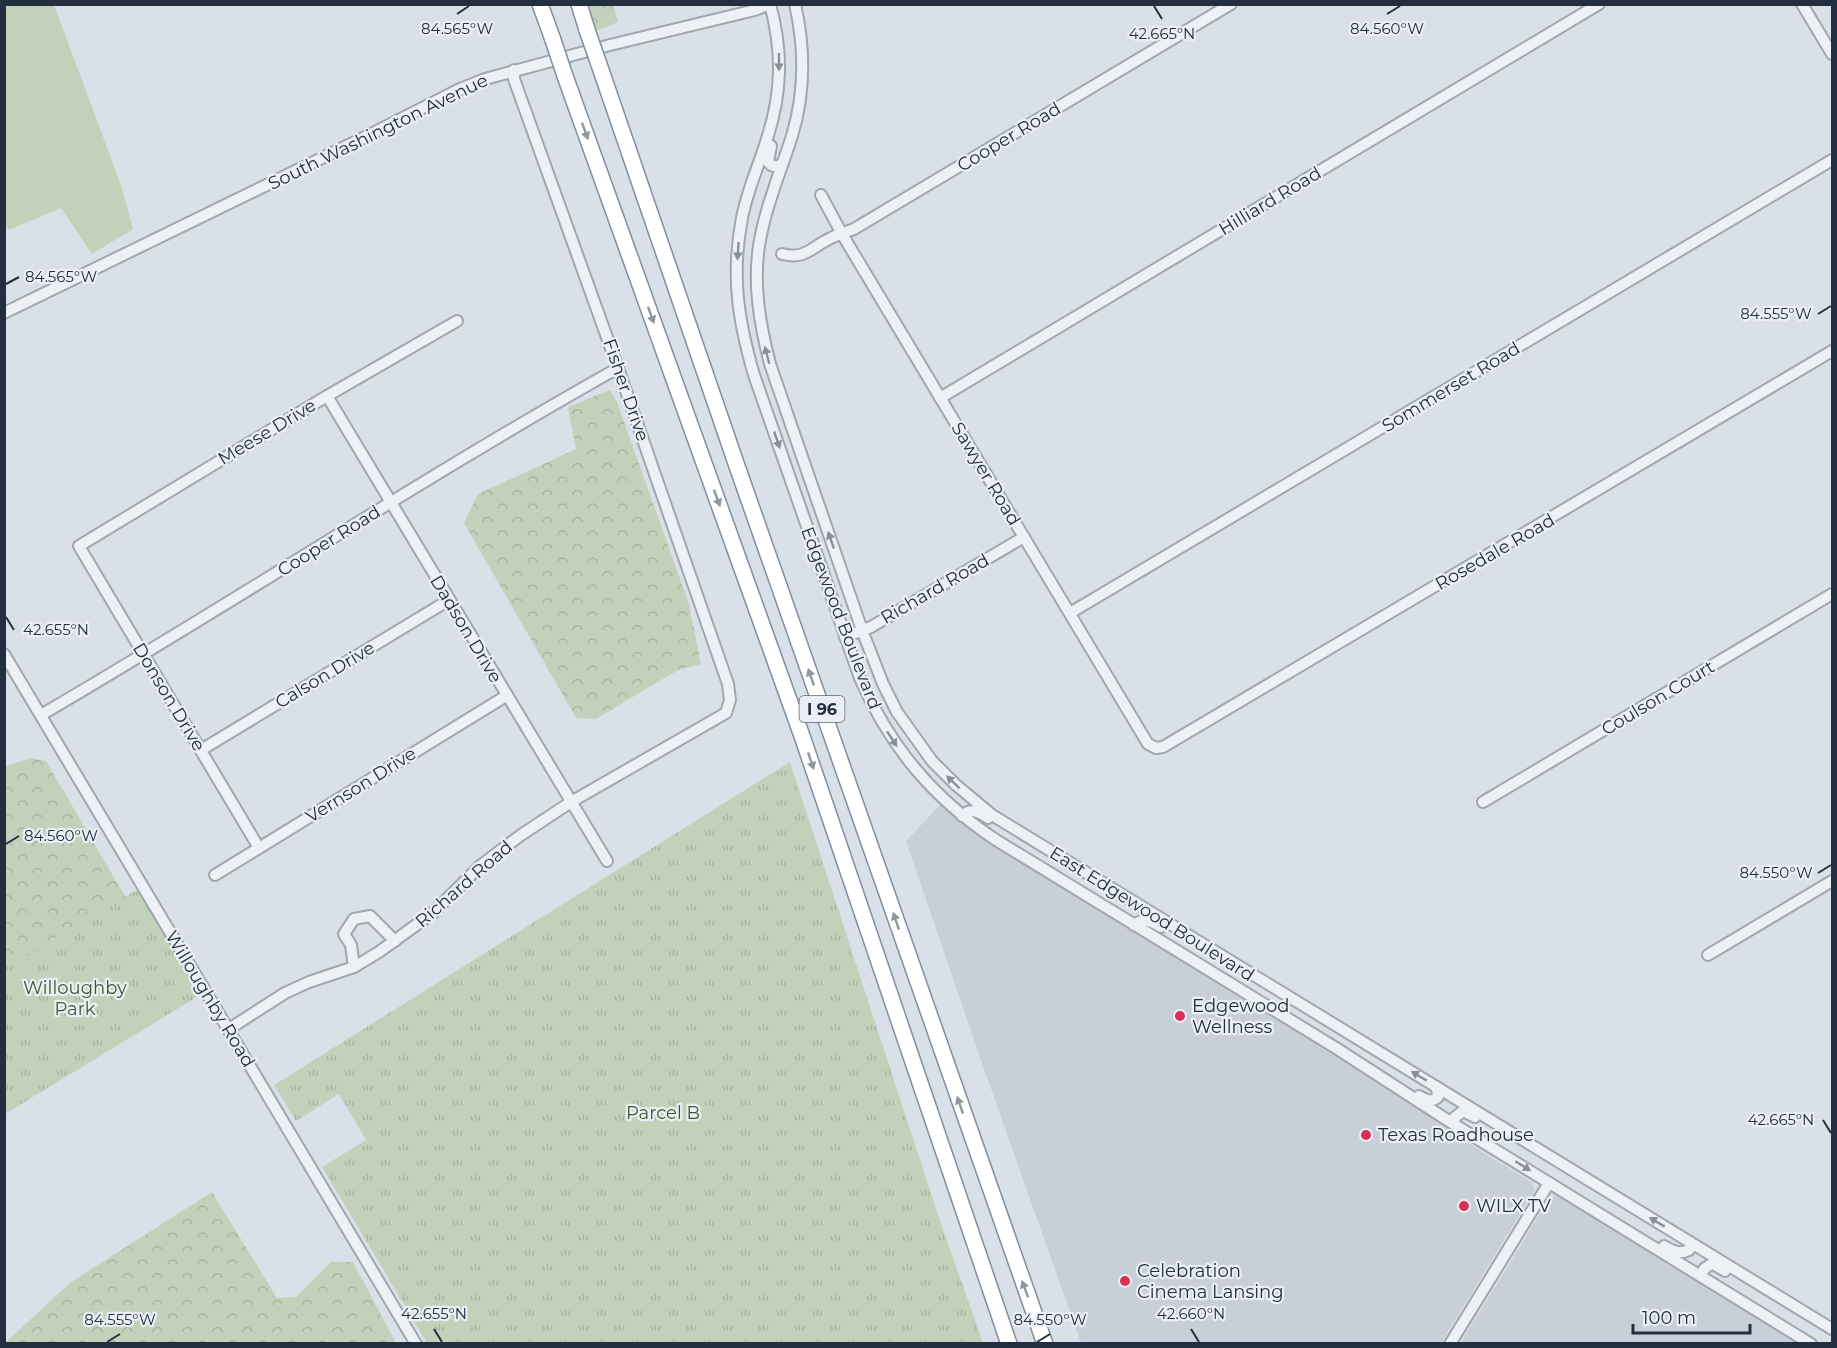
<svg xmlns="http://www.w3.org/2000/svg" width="1837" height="1348" viewBox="0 0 1837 1348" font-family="Montserrat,sans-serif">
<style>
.built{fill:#c8cfd9}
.grass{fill:#c2d2ba}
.forest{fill:url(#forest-crowns)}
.park{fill:url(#park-tufts)}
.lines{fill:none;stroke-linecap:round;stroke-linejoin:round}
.minor-casing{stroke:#9fa7b1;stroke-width:14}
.highway-casing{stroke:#808e9f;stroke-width:18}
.minor{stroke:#edf1f5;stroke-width:10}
.highway{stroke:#fff;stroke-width:15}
.highway-bridge-casing{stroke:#808e9f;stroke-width:18;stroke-linecap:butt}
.highway-bridge{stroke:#fff;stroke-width:15}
.oneway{fill:#88909a}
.oneway2{fill:#91979e}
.ticks{fill:none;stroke:#232f3e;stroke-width:2}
.poi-dot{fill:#dc2f55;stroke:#eaeff5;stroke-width:2}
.labels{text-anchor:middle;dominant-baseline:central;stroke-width:4.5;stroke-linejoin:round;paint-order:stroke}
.shield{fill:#eaeff5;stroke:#5f6975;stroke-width:1.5}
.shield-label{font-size:16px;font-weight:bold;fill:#232f3e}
.street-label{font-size:18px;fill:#232f3e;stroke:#eaeff5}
.park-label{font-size:18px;fill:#3a5b2f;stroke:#eaeff5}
.poi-label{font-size:18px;fill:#232f3e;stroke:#eaeff5;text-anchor:start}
.ticks-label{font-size:15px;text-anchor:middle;fill:#232f3e;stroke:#eaeff5;stroke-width:4.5;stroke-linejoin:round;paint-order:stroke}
</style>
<defs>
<pattern id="forest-crowns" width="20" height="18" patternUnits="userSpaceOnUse" patternTransform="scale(1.5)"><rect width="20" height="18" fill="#c2d2ba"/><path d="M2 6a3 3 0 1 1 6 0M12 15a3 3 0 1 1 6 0" fill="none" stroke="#a6b5a1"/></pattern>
<pattern id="park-tufts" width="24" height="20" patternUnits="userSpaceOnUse" patternTransform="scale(1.5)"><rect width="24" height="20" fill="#c2d2ba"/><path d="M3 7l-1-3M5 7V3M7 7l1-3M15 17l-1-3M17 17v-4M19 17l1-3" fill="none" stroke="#a6b5a1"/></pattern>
</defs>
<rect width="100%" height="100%" fill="#dae0e7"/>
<g class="built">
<path d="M941 804 964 824 999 848 1338 1056 1427 1113 1452 1133 1531 1182 1534 1187 1533 1193 1441 1343H1081L984 1069 906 841Z"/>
<path d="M1557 1194 1561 1195 1803 1344H1460L1549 1199Z"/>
</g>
<path class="grass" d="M5 4 54 5 121 185 133 229 92 254 61 208 9 230 5 223Z"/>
<g class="forest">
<path d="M587 5H613L618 22 596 31Z"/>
<path d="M610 390 617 402 689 604 701 664 678 670 596 719 576 718 464 523 478 494 576 449 568 407Z"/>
<path d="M30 758 46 761 164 963 4 1071V767Z"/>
<path d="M212 1192 277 1298 296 1297 331 1262H353L396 1343H5L71 1282Z"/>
</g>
<g class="park">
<path d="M790 762 938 1215 983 1343H427L322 1167 366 1140 339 1094 296 1121 274 1085Z"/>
<path d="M142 887 205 992 5 1114V968Z"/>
</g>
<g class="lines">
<defs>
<g id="minor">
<path d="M770 4C783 52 782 92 767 139 759 165 747 191 742 218 731 275 738 320 754 375L860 678C890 747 933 798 996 840L1336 1048 1455 1125 1811 1344"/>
<path d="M795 4C805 48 805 93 792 136 780 173 765 208 759 246 753 286 760 325 770 364L862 630 883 684 897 712 932 761 956 785 992 815 1832 1329"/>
<path d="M1802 4 1832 54"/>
<path d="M771 146 768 162 771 165 777 167 782 164"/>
<path d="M821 195 842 234 1148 744 1156 748 1163 747 1832 351"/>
<path d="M782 254C806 260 811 247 831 238 838 234 847 232 854 229L1231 4"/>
<path d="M4 313 367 136 458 90 485 79 610 45 755 10 770 4"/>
<path d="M327 396 607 861"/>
<path d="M940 398 1599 4"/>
<path d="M1070 613 1832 160"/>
<path d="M845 637 871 627 1024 537"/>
<path d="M4 654C142 884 279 1114 416 1344"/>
<path d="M41 715C235 602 422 478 618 368"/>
<path d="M201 750 449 600"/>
<path d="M1483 802 1832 594"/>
<path d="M962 816C971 807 979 812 988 818"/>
<path d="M259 848 79 546 327 396 457 321"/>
<path d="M215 875 506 696"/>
<path d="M1134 925C1145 917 1151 921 1161 927"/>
<path d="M1708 955 1832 881"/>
<path d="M354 967 351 945 344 934 354 919 370 916 395 941"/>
<path d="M229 1029 285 993 309 982 354 967 379 952 434 912 480 866 521 835 571 802 726 713 730 700 728 684 618 368 514 79V70"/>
<path d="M1419 1096C1426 1100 1431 1103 1438 1097L1437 1087"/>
<path d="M1455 1125 1454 1118 1463 1111 1475 1117"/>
<path d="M1664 1246C1673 1251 1679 1255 1689 1250L1691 1247 1690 1242"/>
<path d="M1701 1276 1704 1269 1711 1264 1715 1265 1725 1271"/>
<path d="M1450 1344 1549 1183"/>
</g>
<g id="highway">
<path d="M540 4 553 40"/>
<path d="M579 4 587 30"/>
<path d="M602 73 738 469 1045 1344"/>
<path d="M565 76 802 736 1009 1344"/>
</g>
</defs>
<use href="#minor" class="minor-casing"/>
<use href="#highway" class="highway-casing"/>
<use href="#minor" class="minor"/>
<use href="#highway" class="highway"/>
<defs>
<g id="highway-bridge">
<path d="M587 30 602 73"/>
<path d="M553 40 565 76"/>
</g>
</defs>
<use href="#highway-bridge" class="highway-bridge-casing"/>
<use href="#highway-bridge" class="highway-bridge"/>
</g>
<defs><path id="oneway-solid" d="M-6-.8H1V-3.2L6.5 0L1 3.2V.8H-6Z" transform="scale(1.5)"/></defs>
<g class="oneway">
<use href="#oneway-solid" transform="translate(779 62) rotate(90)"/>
<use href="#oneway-solid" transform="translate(738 251) rotate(94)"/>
<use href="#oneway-solid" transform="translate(767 355) rotate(-105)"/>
<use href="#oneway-solid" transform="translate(777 440) rotate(71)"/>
<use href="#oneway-solid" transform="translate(831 540) rotate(-109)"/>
<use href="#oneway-solid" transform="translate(892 739) rotate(57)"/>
<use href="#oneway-solid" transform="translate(953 782) rotate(-136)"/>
<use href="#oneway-solid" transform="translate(1419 1076) rotate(-149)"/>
<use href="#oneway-solid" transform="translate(1523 1166) rotate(32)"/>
<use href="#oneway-solid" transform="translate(1657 1222) rotate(-149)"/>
</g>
<g class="oneway2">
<use href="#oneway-solid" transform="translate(585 131) rotate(70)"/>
<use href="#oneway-solid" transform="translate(651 315) rotate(70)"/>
<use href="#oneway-solid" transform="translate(717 498) rotate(70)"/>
<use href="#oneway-solid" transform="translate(811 677) rotate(-109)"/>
<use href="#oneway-solid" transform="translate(811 761) rotate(71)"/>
<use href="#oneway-solid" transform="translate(896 921) rotate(-109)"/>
<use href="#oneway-solid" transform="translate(960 1105) rotate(-109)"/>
<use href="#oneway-solid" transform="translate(1025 1289) rotate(-110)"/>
</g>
<path class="ticks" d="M1154 6 1162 19M457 14 469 6M1387 14 1400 6M6 284 19 277M1818 314 1831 306M6 617 14 630M6 844 19 836M1818 873 1831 865M1823 1120 1831 1133M434 1329 442 1342M1191 1329 1199 1342M107 1342 120 1334M1037 1342 1050 1334"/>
<g class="poi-dot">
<circle cx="1180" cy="1016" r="6"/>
<circle cx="1366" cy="1135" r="6"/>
<circle cx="1464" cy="1206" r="6"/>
<circle cx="1125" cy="1281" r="6"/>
</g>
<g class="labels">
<rect class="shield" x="799.5" y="696" width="45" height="26" rx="4.5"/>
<g class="shield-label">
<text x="822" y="709">I 96</text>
</g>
<g class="street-label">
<text transform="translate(378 132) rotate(-26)">South Washington Avenue</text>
<text transform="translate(1009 137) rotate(-31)">Cooper Road</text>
<text transform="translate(1270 201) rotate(-31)">Hilliard Road</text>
<text transform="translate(1451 387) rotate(-31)">Sommerset Road</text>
<text transform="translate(626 390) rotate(71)">Fisher Drive</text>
<text transform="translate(267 432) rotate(-31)">Meese Drive</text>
<text transform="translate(986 474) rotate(59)">Sawyer Road</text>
<text transform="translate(329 541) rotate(-32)">Cooper Road</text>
<text transform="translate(1495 552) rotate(-30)">Rosedale Road</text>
<text transform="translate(935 589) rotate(-30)">Richard Road</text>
<text transform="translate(841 618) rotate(69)">Edgewood Boulevard</text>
<text transform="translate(466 629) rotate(59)">Dadson Drive</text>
<text transform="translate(325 675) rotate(-31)">Calson Drive</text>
<text transform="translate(169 697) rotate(59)">Donson Drive</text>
<text transform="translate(1658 698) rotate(-31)">Coulson Court</text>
<text transform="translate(361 785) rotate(-32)">Vernson Drive</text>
<text transform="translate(464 884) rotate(-41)">Richard Road</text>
<text transform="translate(1152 914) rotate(32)">East Edgewood Boulevard</text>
<text transform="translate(210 999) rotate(59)">Willoughby Road</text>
</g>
<g class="park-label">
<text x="75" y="988">Willoughby<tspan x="75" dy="21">Park</tspan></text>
<text x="663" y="1113">Parcel B</text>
</g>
<g class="poi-label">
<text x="1192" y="1006">Edgewood<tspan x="1192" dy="21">Wellness</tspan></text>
<text x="1378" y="1135">Texas Roadhouse</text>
<text x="1476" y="1206">WILX TV</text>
<text x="1137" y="1271">Celebration<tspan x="1137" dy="21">Cinema Lansing</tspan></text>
</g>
</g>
<g class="ticks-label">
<text x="457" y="34">84.565°W</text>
<text x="1387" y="34">84.560°W</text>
<text x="1162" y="39">42.665°N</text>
<text x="61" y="282">84.565°W</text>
<text x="1776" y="319">84.555°W</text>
<text x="56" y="635">42.655°N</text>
<text x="61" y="841">84.560°W</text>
<text x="1776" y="878">84.550°W</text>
<text x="1781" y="1125">42.665°N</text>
<text x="434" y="1319">42.655°N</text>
<text x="1191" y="1319">42.660°N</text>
<text x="120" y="1325">84.555°W</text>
<text x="1050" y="1325">84.550°W</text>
</g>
<rect width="1837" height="1348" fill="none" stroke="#232f3e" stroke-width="12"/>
<path d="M1633 1324v9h117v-9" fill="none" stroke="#232f3e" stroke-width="3"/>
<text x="1642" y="1324" font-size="18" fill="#232f3e" stroke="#eaeff5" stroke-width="4.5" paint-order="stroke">100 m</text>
</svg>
